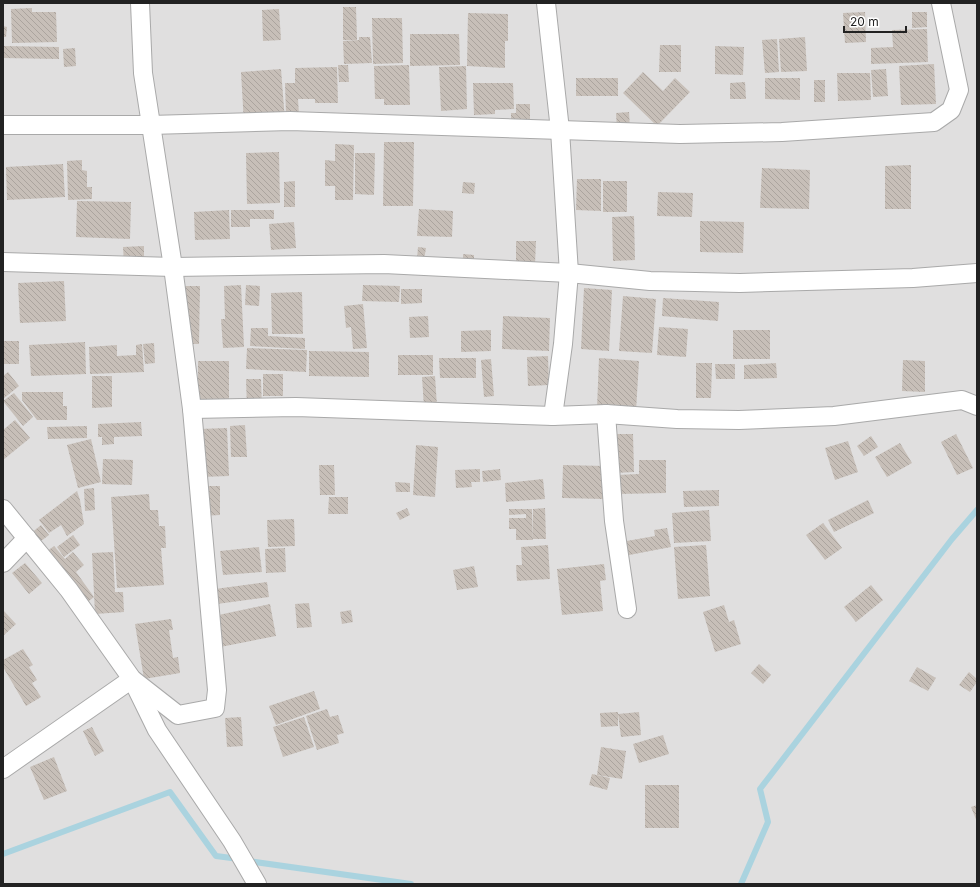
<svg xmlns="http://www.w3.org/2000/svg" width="980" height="887" viewBox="0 0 980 887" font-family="Inter,sans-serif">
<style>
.residential{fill:#e0dfdf}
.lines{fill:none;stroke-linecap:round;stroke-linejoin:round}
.stream{stroke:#aad3df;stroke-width:6}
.building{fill:url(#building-back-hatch)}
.minor-casing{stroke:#a9a9a9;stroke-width:20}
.minor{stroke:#fff;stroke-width:18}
</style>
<defs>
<pattern id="building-back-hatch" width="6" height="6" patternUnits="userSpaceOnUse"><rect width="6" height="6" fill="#c7bfb8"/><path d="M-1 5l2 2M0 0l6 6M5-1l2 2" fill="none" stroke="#aba49e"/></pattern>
</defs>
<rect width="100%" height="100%" fill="#f2efe9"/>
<rect class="residential" x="3" y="3" width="974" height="881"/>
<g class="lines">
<g class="stream">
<path d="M3 854 170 792 216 856 239 859"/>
<path d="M248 861 411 884"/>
<path d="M741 884 768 822 760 789 952 539 977 510"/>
</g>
</g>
<g class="building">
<path d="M343 7H356L357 40H343Z"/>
<path d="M32 8V12H56L57 42 12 43 11 9Z"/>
<path d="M279 9 281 40 263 41 262 10Z"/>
<path d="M865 12 866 42 845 43 843 13Z"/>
<path d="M912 12H927V27L912 28Z"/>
<path d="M468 13 508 14V41H505V68L467 66Z"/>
<path d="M372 18H402L403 63 373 64Z"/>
<path d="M3 26 7 27 6 37H3Z"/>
<path d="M927 29 928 62 871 64V48L893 47 892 30Z"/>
<path d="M410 34H459L460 65 410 66Z"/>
<path d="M359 37H370L372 63 344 64 343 41 359 40Z"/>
<path d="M805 37 807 71 781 72 779 39Z"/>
<path d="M777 39 779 72 765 73 762 40Z"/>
<path d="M660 45H681V72H659Z"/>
<path d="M3 46 59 47V59L3 58Z"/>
<path d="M715 46 744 47 743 75 715 74Z"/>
<path d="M75 48 76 66 64 67 63 49Z"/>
<path d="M934 64 936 104 901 105 899 66Z"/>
<path d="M338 65H348L349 82H339Z"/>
<path d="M409 65 410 105H384V99H375L374 66Z"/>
<path d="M466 66 467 109 441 111 439 67Z"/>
<path d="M337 67 338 103H315V99H298L299 115H286L285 83H295V68Z"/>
<path d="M281 69 285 121 244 124 241 72Z"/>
<path d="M886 69 888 96 873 97 871 70Z"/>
<path d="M643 72 663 91 675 78 690 92 657 126 623 93Z"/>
<path d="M837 73H870L871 100 838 101Z"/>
<rect x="576" y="78" width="42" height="18"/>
<path d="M765 78H800V100L765 99Z"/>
<rect x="814" y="80" width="11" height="22"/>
<path d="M745 82 746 99H730V83Z"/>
<path d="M473 83H513L514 109 495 110V114L474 115Z"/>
<path d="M516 104H530V128H511V113H516Z"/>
<path d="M629 112 630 129 617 130 616 113Z"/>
<path d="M384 142H414L413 206H383Z"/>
<path d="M335 144 354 145 353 200H335V186H325V160L335 161Z"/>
<path d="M279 152 280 203 247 204 246 153Z"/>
<path d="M355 153H375L374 195 355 194Z"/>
<path d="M82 160V170L87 171V187H92V199L68 200 67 161Z"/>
<path d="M63 164 65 197 7 200 6 167Z"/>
<path d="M911 165V209H885V166Z"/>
<path d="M762 168 810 170 809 209 760 208Z"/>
<path d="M577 179H601V211L576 210Z"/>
<path d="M295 181V207H284V182Z"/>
<rect x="603" y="181" width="24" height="31"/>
<path d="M463 182 475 183 474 194 462 193Z"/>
<path d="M658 192 693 193 692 217 657 216Z"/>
<path d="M77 201 131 202 130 239 76 237Z"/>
<path d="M419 209 453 211 452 237 417 236Z"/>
<path d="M229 210 230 239 195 240 194 212Z"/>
<path d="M231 210H274V219H250V227H231Z"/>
<path d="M634 216 635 260 613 261 612 217Z"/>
<path d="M700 221 744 222 743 253 700 252Z"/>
<path d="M294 222 296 248 271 250 269 224Z"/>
<path d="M516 241H536L535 264H516Z"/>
<path d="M144 246V262H124L123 247Z"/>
<path d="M418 247 426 248 424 260 417 259Z"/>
<path d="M463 254 474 255V272H463Z"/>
<path d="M64 281 66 321 20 323 18 283Z"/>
<path d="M241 285 244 347 223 348 221 319H225L224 286Z"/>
<path d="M246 285 260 286 259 306 245 305Z"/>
<path d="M363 285 400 286 399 302 362 301Z"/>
<path d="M181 286H200L199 344H180Z"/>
<path d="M584 288 612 290 609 351 581 349Z"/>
<path d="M401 289H422V303L401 304Z"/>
<path d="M302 292 303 334H272L271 293Z"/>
<path d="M623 296 656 299 652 353 619 351Z"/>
<path d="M663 298 719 302 718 321 662 316Z"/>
<path d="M363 304 367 348 353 349 351 327 346 328 344 306Z"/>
<path d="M428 316 429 337 410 338 409 317Z"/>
<path d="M503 316 550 318 549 351 502 349Z"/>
<path d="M659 327 688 329 686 357 657 355Z"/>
<path d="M251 328H268V336L305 338V349L250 346Z"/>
<path d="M491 330V351L461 352V331Z"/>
<rect x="733" y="330" width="37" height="29"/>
<rect x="3" y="341" width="16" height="23"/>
<path d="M85 342 86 374 31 376 29 345Z"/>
<path d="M154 343 155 363 145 364 143 344Z"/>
<path d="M142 344 144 372 90 374 89 347 117 345V356L136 355V345Z"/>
<path d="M247 348 307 350 306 372 246 369Z"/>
<path d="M309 351 369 352V377L309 376Z"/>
<rect x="398" y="355" width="35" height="20"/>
<path d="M548 356 549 385 528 386 527 357Z"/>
<path d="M439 358H476V378H440Z"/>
<path d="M599 358 639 361 636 411 597 408Z"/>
<path d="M491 359 494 396 484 397 481 360Z"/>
<path d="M903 360 925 361V392L902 391Z"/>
<rect x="198" y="361" width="31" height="40"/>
<path d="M696 363H712L711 398H696Z"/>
<path d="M776 363 777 378 744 379V365Z"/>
<path d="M715 364H735V379H716Z"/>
<path d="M8 372 19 386 3 399V376Z"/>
<rect x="263" y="374" width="20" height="22"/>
<path d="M92 376H112V407L92 408Z"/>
<path d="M435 376 437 406 424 407 422 377Z"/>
<path d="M246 379H261L262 408 247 409Z"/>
<path d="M22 392H63V406H67V420H37L22 400Z"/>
<path d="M14 393 33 417 23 426 3 401Z"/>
<path d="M15 420 30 438 3 460V430Z"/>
<path d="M141 422 142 436 114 437V444L102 445V437H98V424Z"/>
<path d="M245 425 247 457H231L230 426Z"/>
<path d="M87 426V438L48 439 47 427Z"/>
<path d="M227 428 229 476 201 477 199 429Z"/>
<path d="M614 434H633L634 472 615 473Z"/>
<path d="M956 434 973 468 957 475 941 442Z"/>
<path d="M871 436 878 447 864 456 857 446Z"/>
<path d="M91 439 101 482 78 488 67 445Z"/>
<path d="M848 441 858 472 835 480 825 448Z"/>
<path d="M900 443 912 463 887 477 875 457Z"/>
<path d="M416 445 438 447 435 497 413 495Z"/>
<path d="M103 459 133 460 132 485 102 484Z"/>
<path d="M639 460H666V493L618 494 617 475 639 474Z"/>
<path d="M319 465H334L335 495H320Z"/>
<path d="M563 465 605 466 604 499 562 498Z"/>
<path d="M480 469V482H471L472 487 456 488 455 470Z"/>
<path d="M500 469 501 480 483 482 482 471Z"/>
<path d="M543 479 545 499 506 502 505 483Z"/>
<path d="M395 482 410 483V492H396Z"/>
<path d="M201 486H220V515L202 516Z"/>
<path d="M94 488 95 510 85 511 84 489Z"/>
<path d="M719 490V506L684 507 683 491Z"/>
<path d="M77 491 80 500 84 524 67 536 61 525 49 533 39 520Z"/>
<path d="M149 494 150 510H158L159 526H165L166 548H161L164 585 117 588 111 497Z"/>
<path d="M329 497H348V514H328Z"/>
<path d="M868 500 874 513 834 532 828 520Z"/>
<path d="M407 508 410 515 400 520 396 513Z"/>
<path d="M545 508 546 539H533V509Z"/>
<path d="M509 509H532L533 540H516V529H509V518H526V514L509 515Z"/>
<path d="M709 510 711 541 674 543 672 513Z"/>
<path d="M294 519 295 546 268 547 267 520Z"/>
<path d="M823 523 842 548 825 560 806 535Z"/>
<path d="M41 525 49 535 37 544 29 535Z"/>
<path d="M667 528 671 547 624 556 621 542 655 536 654 530Z"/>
<path d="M73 535 80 545 64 557 57 547Z"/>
<path d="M548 545 550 579 517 581 516 565H522L521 547Z"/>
<path d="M706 545 710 596 678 599 674 547Z"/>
<path d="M54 546 65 559 73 552 84 565 76 572 94 597 84 605 42 555Z"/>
<path d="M259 547 262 572 223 575 220 551Z"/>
<path d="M285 548 286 572 266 573 265 549Z"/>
<path d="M113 552 115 592H123L124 612 95 614 92 553Z"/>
<path d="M25 563 42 583 29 594 12 573Z"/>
<path d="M604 564 606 580 600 581 603 611 562 615 557 569Z"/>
<path d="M474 566 478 587 457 590 453 570Z"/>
<path d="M267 582 269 597 217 604 215 589Z"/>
<path d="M871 585 883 600 856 622 844 607Z"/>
<path d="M309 603 312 627 297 628 295 604Z"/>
<path d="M270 604 276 636 215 648 209 617Z"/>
<path d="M724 605 729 622 734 620 741 644 715 652 703 612Z"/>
<path d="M3 610 16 624 3 636Z"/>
<path d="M351 610 353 622 342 624 340 612Z"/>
<path d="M171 619 173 630H169L173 658 178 657 180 673 144 679 135 624Z"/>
<path d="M23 649 33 665 29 667 37 680 32 683 41 697 26 706 3 667V660Z"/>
<path d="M759 664 771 675 763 684 751 673Z"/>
<path d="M917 667 936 678 928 691 909 681Z"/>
<path d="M969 672 977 679V682L970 692 959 685Z"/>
<path d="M314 691 320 709 276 725 269 706Z"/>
<path d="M327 709 330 717 338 715 344 733 337 735 339 743 317 750 306 716Z"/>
<path d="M618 712V726L601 727 600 713Z"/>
<path d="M639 712 641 735 621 737 618 714Z"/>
<path d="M241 717 243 746 227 747 225 718Z"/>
<path d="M304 717 314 747 283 757 273 727Z"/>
<path d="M92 727 104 751 95 756 83 731Z"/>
<path d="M663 735 669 754 639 763 633 744Z"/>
<path d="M601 747 626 751 622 779 597 775Z"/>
<path d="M54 757 67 791 44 800 30 767Z"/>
<path d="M592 774 610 778 607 790 589 785Z"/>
<rect x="645" y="785" width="34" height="43"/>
<path d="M977 805V822L971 807Z"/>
</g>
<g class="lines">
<defs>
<g id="minor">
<path d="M546 3 560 130 569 273 563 344 553 416"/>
<path d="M3 125H150L290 121 680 134 782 132 934 122 951 110 959 90 941 3"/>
<path d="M3 262 173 267 384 264 569 273 650 281 740 283 913 278 977 273"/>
<path d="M192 409 296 407 553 416 606 414 677 419 739 420 834 416 962 400 977 406"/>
<path d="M606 414 614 521 627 609"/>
<path d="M3 509 69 590 132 679 178 715 215 708 217 690 192 409 173 267 143 73 140 3"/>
<path d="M3 563 27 538"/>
<path d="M3 769 132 679 157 730 232 841 257 884"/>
</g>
</defs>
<use href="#minor" class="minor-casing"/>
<use href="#minor" class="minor"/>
</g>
<rect width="980" height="887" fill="none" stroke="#222222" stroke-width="8"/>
<path d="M844 26v6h62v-6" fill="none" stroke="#222222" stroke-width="2"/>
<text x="850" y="26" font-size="12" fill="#222222" stroke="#ffffff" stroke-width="3" paint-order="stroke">20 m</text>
</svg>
